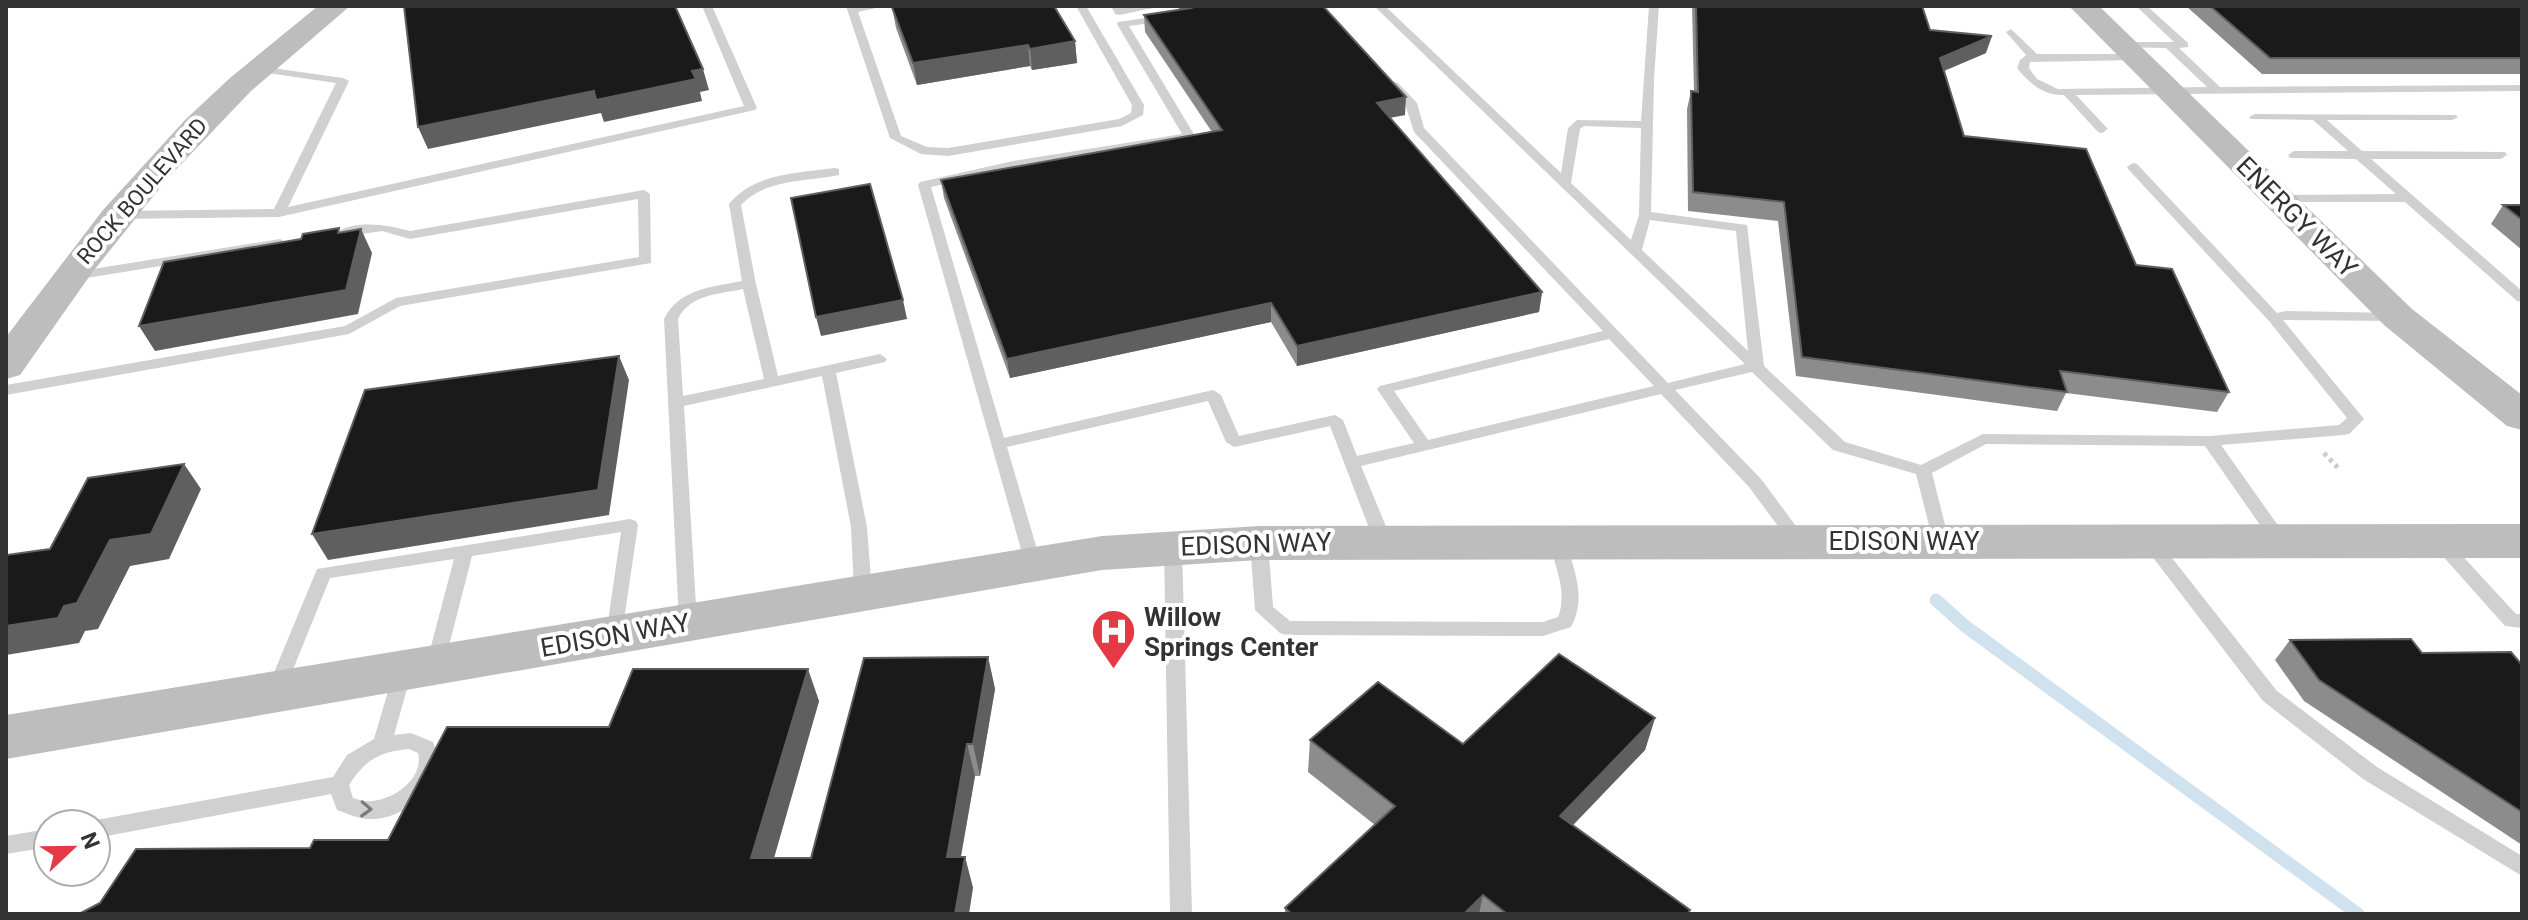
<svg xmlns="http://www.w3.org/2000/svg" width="2528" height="920" viewBox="0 0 2528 920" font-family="Roboto,sans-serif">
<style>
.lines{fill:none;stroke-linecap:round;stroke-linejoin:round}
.stream{stroke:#cfe2ee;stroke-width:13}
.path{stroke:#cdcdcd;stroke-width:5;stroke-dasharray:4 4;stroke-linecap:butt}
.lane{fill:#d0d0d0;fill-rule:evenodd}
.secondary{fill:#bdbdbd;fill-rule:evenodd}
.wall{fill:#8c8c8c}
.shaded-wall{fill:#5f5f5f}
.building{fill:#1a1a1a;stroke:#5f5f5f;stroke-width:2}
.oneway{stroke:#7a7a7a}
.labels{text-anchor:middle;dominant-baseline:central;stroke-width:8;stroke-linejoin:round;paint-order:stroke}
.far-street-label{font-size:22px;fill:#333;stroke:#fff}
.street-label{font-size:26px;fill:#333;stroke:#fff}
.poi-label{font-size:26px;font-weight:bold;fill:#333;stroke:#fff;text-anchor:start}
</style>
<rect width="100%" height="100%" fill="#fff"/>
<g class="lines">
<path class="stream" d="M1936 600 1965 626 2358 914"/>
<path class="path" d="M2324 453 2339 469"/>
<g class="lane">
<path d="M702 6H712L757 108 755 110 279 217 116 219 110 215 116 211 274 209 336 83 254 71 252 69 258 66 343 78 349 81 288 207 744 106Z"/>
<path d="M846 6H885L858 12 901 136 927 147 948 148 1119 119 1131 113 1132 105 1076 6H1086L1144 105 1143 115 1122 126 948 156 921 154 890 138Z"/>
<path d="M1111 6H1121L1122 8 1163 6 1119 15 1115 14Z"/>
<path d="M1374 6H1385L1561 173 1568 128 1577 120 1641 121 1649 6H1659L1654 79 1651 212 1747 225 1764 366 1845 442 1921 465 1983 434 2210 436 2339 425 2347 418 2269 321 2129 170 2127 167 2133 163 2137 164 2277 313 2286 311 2396 313 2403 317 2396 321 2283 320 2364 419 2349 434 2343 435 2221 445 2289 541 2286 545H2274L2205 446 1986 444 1932 473 1949 541 1946 545H1934L1916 474 1833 450 1752 372 1675 390 1761 479 1807 541 1804 545H1792L1749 487 1661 394 1361 466 1392 541 1389 545H1377L1374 541 1330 426 1234 447 1226 442 1208 401 1007 447 1041 563 1038 567H1026L918 185 920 182 1013 161 1182 134 1117 24 1118 22 1166 15 1171 18 1166 21 1129 26 1195 136 1193 139 1013 169 931 187 1004 438 1213 390 1221 395 1239 436 1335 415 1343 420 1357 456 1414 443 1377 389 1380 386 1603 331 1414 132 1405 104 1388 85 1394 82 1398 83 1417 103 1424 128 1668 383 1745 364ZM1584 126 1641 128 1639 215 1631 240 1571 183 1580 129ZM1650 220 1736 231 1748 351 1642 250ZM1609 339 1654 386 1428 440 1394 391Z"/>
<path d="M2136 6H2147L2188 43V47L2179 48 2220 87 2522 85V91L2076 95 2108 129 2102 133 2098 132 2064 95C2044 96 2029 83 2017 68L2020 60 2026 55 2006 32 2011 29 2037 54H2135L2140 57 2135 60 2030 62 2029 68 2037 79 2058 89 2207 87 2166 48 2119 47V43L2123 42H2174Z"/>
<path d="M2255 114 2456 115 2458 117 2452 120H2327L2362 151 2505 152 2507 155 2501 159H2371L2522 291V302L2517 301 2405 202H2275L2273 199 2279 195 2396 194 2356 159 2290 158 2288 155 2294 151H2348L2313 120 2251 119 2249 117Z"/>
<path d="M835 168 839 169V175C806 182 767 178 741 205L756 284 778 376 880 354 887 359 885 362 836 373 867 527 872 592 869 597H857L854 592 851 527 822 376 684 406 697 622 694 627H682L679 622 664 319C679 289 711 287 742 281L729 204C754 173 798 173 835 168ZM743 289 764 379 683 396 678 319C690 294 720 294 743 289Z"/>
<path d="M644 190 650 194 651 263 400 306 349 334 6 395V385L345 326 396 298 639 257 638 199 410 239 382 231 342 237 335 233C356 219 388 225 410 231Z"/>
<path d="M280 239 287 243 285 246 74 280 67 276 74 272Z"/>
<path d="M630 519 636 521 638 525 621 640 615 642 609 640 606 635 621 532 472 556 444 665 442 670 435 672 428 670 426 665 454 559 330 578 284 692 277 694 270 692 268 687 317 569Z"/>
<path d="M1557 535 1563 537 1566 541C1574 571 1587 597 1571 627L1543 636 1286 635 1280 633 1255 610 1250 543 1253 539H1265L1268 543 1273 607 1290 621 1543 622 1558 617C1568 592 1555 565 1548 541L1551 537Z"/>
<path d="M2439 535 2445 537 2516 614H2522V628L2505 626 2433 545 2430 541 2433 537Z"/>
<path d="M2151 537 2157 539 2277 691 2377 767 2522 856V876L2363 779 2263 701 2145 547 2142 543 2145 539Z"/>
<path d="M1173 541 1179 543 1182 547 1192 914H1170L1164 547 1167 543Z"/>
<path d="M403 664 410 666 412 671 394 735 411 733 433 742 440 761C429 792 404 821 368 819 359 819 346 813 337 810L331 794 96 838V824H88L96 820 333 777 347 755 374 739 394 671 396 666ZM409 749 418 753C424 778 395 799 372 801 365 802 359 800 353 798L349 785C366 759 379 752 409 749Z"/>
<path d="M48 829V847L6 854V836Z"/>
</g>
<g class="secondary">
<path d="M318 6H350L251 91 167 179 91 274 20 375 6 379V337L103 210 185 120 230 78Z"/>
<path d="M2069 6H2099L2412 309 2522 395V430L2507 426 2384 325Z"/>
<path d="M2522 524V558L1259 560 1102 570 6 759V715L1102 536 1259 526Z"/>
</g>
</g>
<g class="wall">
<path d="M1177 6H1323L1405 115 1390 118 1542 292 1539 312 1297 366 1271 322 1010 378 944 198 941 180 1212 132 1145 32 1144 15 1180 10Z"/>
<path d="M1692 6H1922L1930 30 1986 53 1944 71 1964 136 2136 265 2229 392 2217 412 2066 393 2057 411 1796 376 1778 221 1688 211 1687 109 1691 91H1694Z"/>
<path d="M2186 6H2522V74H2262Z"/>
<path d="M892 7 1075 41 1077 63 1032 70 1030 66 917 85 896 28Z"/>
<path d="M2503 205H2522V250L2491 224Z"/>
<path d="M2290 640 2422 653 2522 665V845L2304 701 2275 660Z"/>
<path d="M988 657 995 689 980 776H975L961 857H965L973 888 310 848 388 840 609 727 819 701 774 858H811Z"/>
<path d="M1655 718 1645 750 1573 825 1690 910 1689 914H1285V908L1375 825 1308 772 1310 740 1463 744Z"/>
</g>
<g class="shaded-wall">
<path d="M1180 6H1188V8L1180 10Z"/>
<path d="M1992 36 1986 53 1934 75 1940 58Z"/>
<path d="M1075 41 1077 63 1032 70 1030 49Z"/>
<path d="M1028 45 1030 66 917 85 913 63Z"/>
<path d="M703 69 709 90 700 92 702 101 604 122 601 113 428 149 418 127Z"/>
<path d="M1406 97 1405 115 1376 120 1377 103Z"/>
<path d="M361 229 372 253 358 314 155 351 139 326Z"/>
<path d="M1542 292 1539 312 1297 366V346Z"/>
<path d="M903 300 907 319 821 336 816 317Z"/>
<path d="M1271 303V322L1010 378 1007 359Z"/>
<path d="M619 356 629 380 609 515 328 560 312 534Z"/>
<path d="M184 464 201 489 169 559 130 566 98 629 85 631 79 643 6 655V626L64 606 110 540Z"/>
<path d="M988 657 995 689 980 776 973 744Z"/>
<path d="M808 669 819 701 765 889 751 858Z"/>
<path d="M1655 718 1645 750 1552 847 1560 816Z"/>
<path d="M967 744 975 776 955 888 947 857Z"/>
<path d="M965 857 973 888 969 914H955Z"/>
<path d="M1483 895 1479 914H1464Z"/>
</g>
<g class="building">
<path d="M404 6H675L703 69 692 71 696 79 596 100 594 91 418 127Z"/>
<path d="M902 6H1054L1075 41 1030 49 1028 45 913 63 892 7Z"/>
<path d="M1189 6H1323L1406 97 1377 103 1542 292 1297 346 1271 303 1007 359 941 180 1222 130 1144 15 1191 8Z"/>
<path d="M1696 6H1922L1930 30 1992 36 1940 58 1964 136 2086 149 2136 265 2172 269 2229 392 2060 371 2067 392 1802 357 1784 202 1693 192 1691 91 1698 92Z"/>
<path d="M2210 6H2522V58H2270Z"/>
<path d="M870 184 903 300 816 317 791 198Z"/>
<path d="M2503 205H2522V220Z"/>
<path d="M339 228 338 233 361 229 346 290 139 326 164 262 301 239 303 234Z"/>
<path d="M619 356 598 490 312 534 365 390Z"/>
<path d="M184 464 151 534 110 540 77 603 64 606 58 618 6 626V555L50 549 88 478Z"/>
<path d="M2411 639 2422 653 2511 652 2522 665V812L2319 680 2290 640Z"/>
<path d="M1559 654 1655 718 1560 816 1690 910 1687 914H1507L1483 895 1464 914H1292L1285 908 1395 806 1310 740 1378 682 1463 744Z"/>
<path d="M988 657 973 744H967L947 857H965L955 914H79L100 903 136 849 310 848 314 840H388L447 727H609L633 669H808L751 858H811L864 658Z"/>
</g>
<defs><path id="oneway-chevron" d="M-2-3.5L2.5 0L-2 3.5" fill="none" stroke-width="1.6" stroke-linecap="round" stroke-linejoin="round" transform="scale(2)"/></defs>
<use class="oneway" href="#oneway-chevron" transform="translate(366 809) rotate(2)"/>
<defs>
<symbol id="hospital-pin" viewBox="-11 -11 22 30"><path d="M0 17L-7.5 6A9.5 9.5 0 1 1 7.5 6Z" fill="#e63946" stroke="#fff"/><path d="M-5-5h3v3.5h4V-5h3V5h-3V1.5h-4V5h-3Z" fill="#fff"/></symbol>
</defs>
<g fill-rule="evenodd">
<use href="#hospital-pin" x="1088" y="606" width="51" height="69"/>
</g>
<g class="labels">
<g class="far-street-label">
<text transform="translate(142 191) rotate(-49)">ROCK BOULEVARD</text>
</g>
<g class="street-label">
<text transform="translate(2297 217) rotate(45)">ENERGY WAY</text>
<text x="1904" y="541">EDISON WAY</text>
<text transform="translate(1256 544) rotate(-2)">EDISON WAY</text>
<text transform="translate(615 635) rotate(-10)">EDISON WAY</text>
</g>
<g class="poi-label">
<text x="1144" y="617">Willow<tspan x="1144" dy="30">Springs Center</tspan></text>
</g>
</g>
<rect width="2528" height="920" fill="none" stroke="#333333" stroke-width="16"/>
<g transform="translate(72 848) rotate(68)"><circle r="38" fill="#ffffff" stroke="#adadad" stroke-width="2"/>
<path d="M0-6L14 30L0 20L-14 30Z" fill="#e63946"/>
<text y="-12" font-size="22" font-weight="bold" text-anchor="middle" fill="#333333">N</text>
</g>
</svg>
